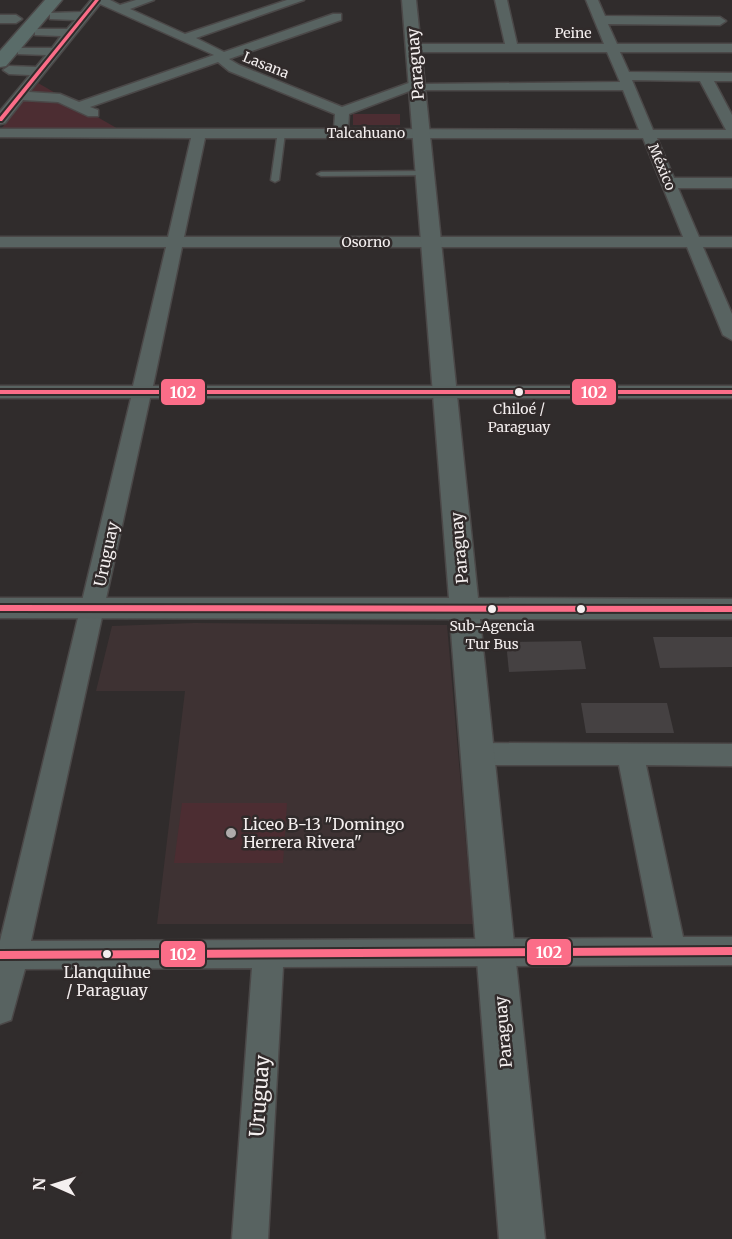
<svg xmlns="http://www.w3.org/2000/svg" width="732" height="1239" viewBox="0 0 732 1239" font-family="Merriweather,serif">
<style>
.built{fill:#3e3233}
.green{fill:#4c2d32}
.building{fill:#454142}
.lines{fill:none;stroke-linecap:round;stroke-linejoin:round}
.service-casing{stroke:#4b4848;stroke-width:3}
.minor-casing{stroke:#4b4848;stroke-width:3}
.tertiary-casing{stroke:#4b4848;stroke-width:3}
.trunk-casing{stroke:#4b4848;stroke-width:3}
.service{fill:#586361;fill-rule:evenodd}
.minor{fill:#586361;fill-rule:evenodd}
.tertiary{fill:#586361;fill-rule:evenodd}
.trunk{fill:#5a6c69;fill-rule:evenodd}
.bus-1-casing{stroke:#312b2b;stroke-width:4}
.bus-1{fill:#fb6d88;fill-rule:evenodd}
.bus-dot{fill:#f4efef;stroke:#312b2b;stroke-width:2}
.poi-dot{fill:#afabab;stroke:#312b2b;stroke-width:2}
.labels{text-anchor:middle;dominant-baseline:central;stroke-width:5;stroke-linejoin:round;paint-order:stroke}
.far-street-label{font-size:14px;fill:#f4efef;stroke:#312b2b}
.bus-label{font-size:14px;fill:#f4efef;stroke:#312b2b}
.street-label{font-size:16px;fill:#f4efef;stroke:#312b2b}
.poi-label{font-size:16px;fill:#f4efef;stroke:#312b2b;text-anchor:start}
.near-bus-label{font-size:16px;fill:#f4efef;stroke:#312b2b}
.near-street-label{font-size:20px;fill:#f4efef;stroke:#312b2b}
.line-badge{stroke:#312b2b;stroke-width:2}
.badge-label{font-size:16px;text-anchor:middle;font-weight:bold;fill:#fff}
</style>
<rect width="100%" height="100%" fill="#302c2c"/>
<path class="built" d="M194 623 447 625 473 924H157L185 691H96L112 626Z"/>
<g class="green">
<path d="M38 83 120 130 1 129Z"/>
<path d="M400 114V125H353V114Z"/>
<path d="M182 803H287L283 863H174Z"/>
</g>
<g class="building">
<path d="M653 637H732V667L660 668Z"/>
<path d="M581 641 586 669 509 672 506 642Z"/>
<path d="M581 703H667L674 733H586Z"/>
</g>
<g class="lines">
<defs>
<g id="service">
<path d="M278 131 285 133 279 180 275 182 271 180Z"/>
<path d="M425 171 429 173 428 175 321 176 317 174 321 172Z"/>
</g>
<g id="minor">
<path d="M91 0H110L120 5 136 0H154L130 9 185 34 287 0H304L196 38 224 52 333 14H341V20L229 59 239 65 342 107 417 80 424 84 620 82 607 52H414L408 48 414 44H505L495 0H507L517 44H604L586 0H598L605 16 720 17 726 21 720 25 608 24 617 44H732V52H620L629 72 732 73V81H714L732 115V138H657L674 178H732V188H678L699 237H732V247H703L732 314V340L723 335 687 247H182L153 386H732V398H150L31 941 653 938 619 765H478L469 761 465 754 469 747 478 743 732 744V766L646 765 683 937H732V965L283 967 268 1239H232L252 968 25 969 11 1020 0 1024V941L131 398H0V386H133L166 247H0V237H168L191 138 0 137V129H334L335 114 229 71 218 62 90 107 98 110V116H88L58 102 23 100 5 123 0 124V111L30 75 9 74 3 70 9 66 36 67 46 55 18 54V48H52L61 36 35 35V29H67L75 20 50 19V13L81 12ZM100 4 214 55 79 102 60 94 29 92ZM632 80 700 81 726 130H653ZM412 90H623L639 130 348 129 349 114ZM205 138H643L683 237H184Z"/>
<path d="M0 15H16L22 19 16 23H0Z"/>
</g>
<path id="tertiary" d="M402 0H416L478 598 732 599V619H480L545 1239H499L450 619 0 618V598H449Z"/>
<path id="trunk" d="M45 0H62L6 66 0 67V51Z"/>
</defs>
<use href="#service" class="service-casing"/>
<use href="#minor" class="minor-casing"/>
<use href="#tertiary" class="tertiary-casing"/>
<use href="#trunk" class="trunk-casing"/>
<use href="#service" class="service"/>
<use href="#minor" class="minor"/>
<use href="#tertiary" class="tertiary"/>
<use href="#trunk" class="trunk"/>
<defs>
<g id="bus-1">
<path d="M95 0H99L2 121H0V117Z"/>
<rect x="0" y="390" width="732" height="4"/>
<path d="M0 605 732 606V612L0 611Z"/>
<path d="M732 947V955L0 959V951Z"/>
</g>
</defs>
<use href="#bus-1" class="bus-1-casing"/>
<use href="#bus-1" class="bus-1"/>
</g>
<g class="bus-dot">
<circle cx="519" cy="392" r="5"/>
<circle cx="492" cy="609" r="5"/>
<circle cx="581" cy="609" r="5"/>
<circle cx="107" cy="954" r="5"/>
</g>
<circle class="poi-dot" cx="231" cy="833" r="6"/>
<g class="labels">
<g class="far-street-label">
<text x="573" y="33">Peine</text>
<text transform="translate(266 65) rotate(22)">Lasana</text>
<text x="366" y="133">Talcahuano</text>
<text transform="translate(662 167) rotate(67)">México</text>
<text x="366" y="242">Osorno</text>
</g>
<g class="bus-label">
<text x="519" y="409">Chiloé /<tspan x="519" dy="18">Paraguay</tspan></text>
<text x="492" y="626">Sub-Agencia<tspan x="492" dy="18">Tur Bus</tspan></text>
</g>
<g class="street-label">
<text transform="translate(415 64) rotate(-95)">Paraguay</text>
<text transform="translate(459 548) rotate(-95)">Paraguay</text>
<text transform="translate(106 554) rotate(-78)">Uruguay</text>
<text transform="translate(503 1032) rotate(-95)">Paraguay</text>
</g>
<g class="poi-label">
<text x="243" y="824">Liceo B-13 "Domingo<tspan x="243" dy="18">Herrera Rivera"</tspan></text>
</g>
<g class="near-bus-label">
<text x="107" y="972">Llanquihue<tspan x="107" dy="18">/ Paraguay</tspan></text>
</g>
<g class="near-street-label">
<text transform="translate(259 1096) rotate(-86)">Uruguay</text>
</g>
</g>
<g class="line-badge">
<rect x="160" y="378" width="46" height="28" rx="6" fill="#fb6d88"/>
<rect x="571" y="378" width="46" height="28" rx="6" fill="#fb6d88"/>
<rect x="526" y="938" width="46" height="28" rx="6" fill="#fb6d88"/>
<rect x="160" y="940" width="46" height="28" rx="6" fill="#fb6d88"/>
</g>
<g class="badge-label">
<text x="183" y="398">102</text>
<text x="594" y="398">102</text>
<text x="549" y="958">102</text>
<text x="183" y="960">102</text>
</g>
<g transform="translate(54 1185) rotate(273)" stroke="#312b2b" stroke-width="4.5" paint-order="stroke">
<path d="M0-4.5L10 22L0 15L-10 22Z" fill="#f4efef"/>
<text y="-9" font-size="16" font-weight="bold" text-anchor="middle" fill="#f4efef">N</text>
</g>
</svg>
